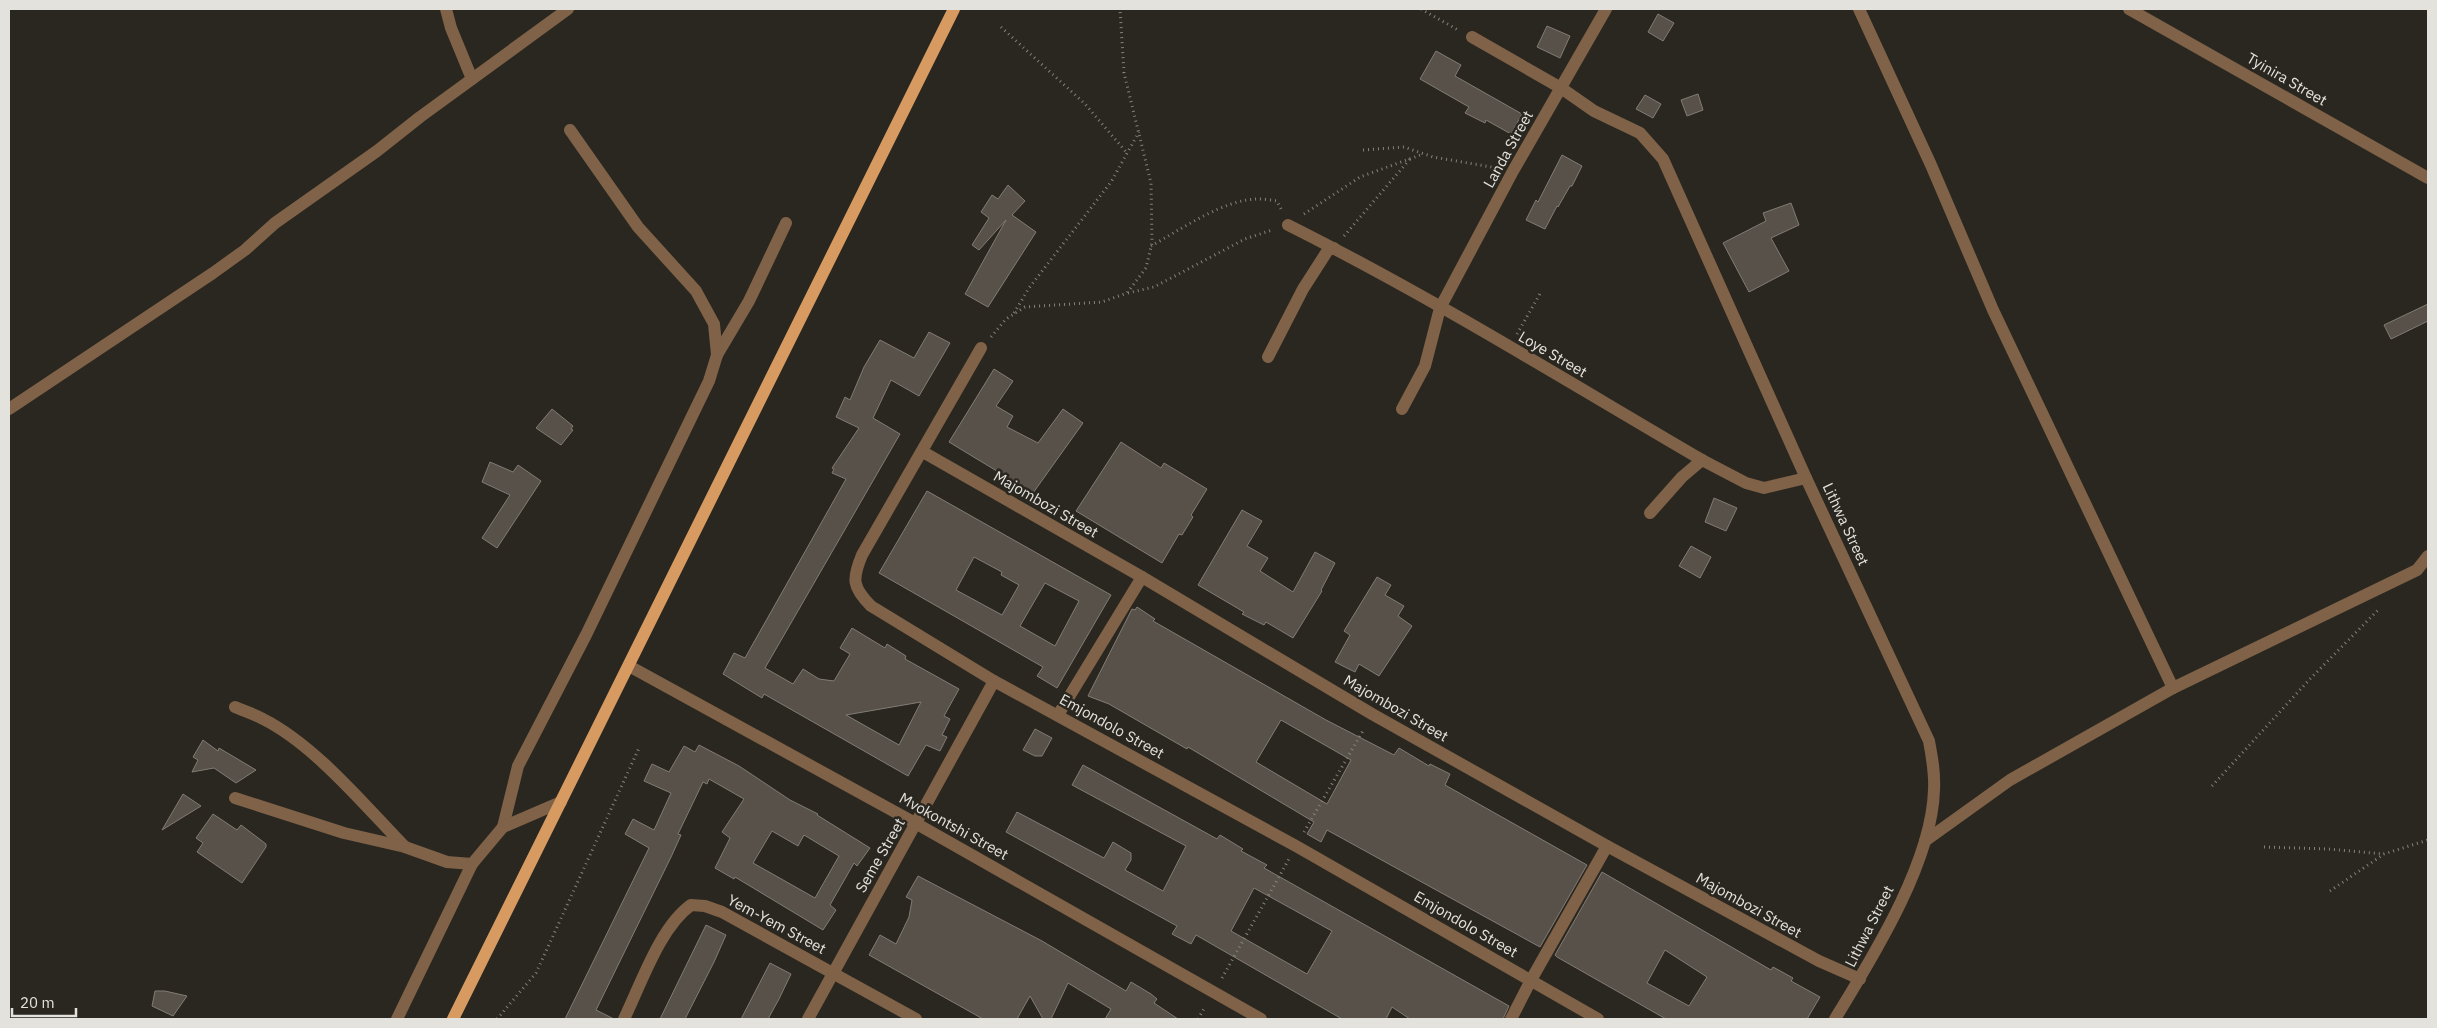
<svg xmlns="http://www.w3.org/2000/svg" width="2437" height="1028" viewBox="0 0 2437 1028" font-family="'IBM Plex Sans',sans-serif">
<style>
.building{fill:#57514a;stroke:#827c74;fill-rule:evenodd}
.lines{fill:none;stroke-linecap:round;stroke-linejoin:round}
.path{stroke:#84827c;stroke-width:3;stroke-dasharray:1 4;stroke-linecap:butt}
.minor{stroke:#7f6247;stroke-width:12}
.major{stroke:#d79b62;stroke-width:12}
.labels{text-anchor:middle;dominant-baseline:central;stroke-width:5;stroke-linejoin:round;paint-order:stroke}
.street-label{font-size:15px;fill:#e4e2dd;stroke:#2a2720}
</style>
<rect width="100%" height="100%" fill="#2a2720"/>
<g class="building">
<path d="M1658 14 1674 23 1663 41 1648 32Z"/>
<path d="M1547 26 1570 36 1560 58 1537 47Z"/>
<path d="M1436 51 1461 65 1455 76 1522 114 1511 134 1486 120 1485 123 1465 113 1469 107 1420 79Z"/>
<path d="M1698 94 1703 110 1687 116 1681 100Z"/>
<path d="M1645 95 1661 104 1653 118 1636 109Z"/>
<path d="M1562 155 1582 166 1572 186H1570L1558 207 1557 206 1545 229 1526 220 1536 200 1538 202Z"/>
<path d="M1008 185 1025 201 1012 215 1036 232 988 307 965 294 1006 220 979 250 972 245 989 218 981 212 992 195 998 199Z"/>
<path d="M1791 203 1799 225 1771 238 1789 271 1749 292 1723 243 1766 221 1763 213Z"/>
<path d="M2428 304V321L2391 339 2384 325Z"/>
<path d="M929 332 950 343 919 396 891 380 873 418 900 434 765 668 793 684 803 669 819 679 834 681 850 654 840 648 852 628 885 648 887 644 906 656 905 659 959 689 944 716 950 719 942 735 947 737 940 751 926 745 908 776 764 694 762 698 723 674 734 653 745 658 846 479 832 473 834 469 832 468 859 428 836 417 845 397 850 400 864 367 880 340 914 358ZM921 702 899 745 846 715Z"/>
<path d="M994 369 1013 381 996 406 1013 416 1007 427 1038 443 1063 409 1083 423 1033 493 949 442Z"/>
<path d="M552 409 573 426 571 429 573 430 561 445 536 428Z"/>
<path d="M1121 442 1161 468 1164 463 1207 489 1191 515 1193 517 1182 535 1179 534 1162 563 1076 511Z"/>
<path d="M490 462 513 472 518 465 541 481 497 548 482 538 510 495 482 482Z"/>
<path d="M927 491 1111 595 1057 688 1037 676 1043 667 879 573ZM974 557 1002 572 1001 575 1019 585 1002 615 956 590ZM1045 583 1079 601 1055 646 1020 626Z"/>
<path d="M1714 498 1737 508 1726 531 1705 522Z"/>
<path d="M1242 510 1262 521 1247 546 1268 558 1260 571 1293 592 1315 552 1335 563 1321 590 1322 591 1293 638 1266 622 1264 625 1242 614 1244 612 1198 585Z"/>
<path d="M1691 546 1711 557 1700 578 1679 566Z"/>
<path d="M1377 577 1391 585 1385 595 1404 606 1398 616 1412 626 1379 676 1359 664 1355 672 1335 662 1350 635 1344 631Z"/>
<path d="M1137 607 1155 619 1153 621 1326 720 1394 755 1399 748 1429 766 1430 764 1450 774 1445 785 1587 865 1540 947 1327 830 1321 842 1307 834 1314 822 1188 747 1187 749 1109 704 1088 696 1132 609 1135 610ZM1281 720 1351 760 1327 804 1256 762Z"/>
<path d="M1035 729 1052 738 1042 756H1035L1023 750Z"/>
<path d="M203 740 218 751 219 748 256 770 236 783 214 768 192 772 198 760 193 757Z"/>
<path d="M699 745 739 766 790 800 818 814 817 815 870 848 857 866 854 863 830 905 836 910 823 930 735 877 734 879 715 868 730 838 722 832 744 799 709 779 707 784 703 782 678 834 681 835 672 855 596 1010 614 1019H565L649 848 625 834 633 819 654 830 671 793 644 781 652 764 669 772 684 746 695 752ZM772 831 798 846 804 835 839 856 815 898 753 863Z"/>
<path d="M1083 765 1217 839 1220 835 1243 849 1241 851 1267 865 1264 868 1509 1006 1503 1019H1410L1392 1007 1386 1019H1342L1196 935 1191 944 1172 934 1177 926 1006 832 1017 812 1104 858 1113 842 1131 853V860L1125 870 1163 891 1186 846 1072 785ZM1254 888 1332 931 1307 974 1231 931Z"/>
<path d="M183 794 201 806 162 830Z"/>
<path d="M213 814 237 830 241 825 266 844V847L242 883 197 852 203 843 196 838Z"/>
<path d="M1602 872 1771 970 1773 967 1793 978 1791 981 1820 997 1807 1019H1666L1557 957 1555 955ZM1665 950 1707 977 1689 1006 1647 983Z"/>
<path d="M918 876 1042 941 1126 991 1131 982 1151 994 1157 999 1154 1003 1178 1019H1105L1111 1009 1068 983 1051 1019H1043L1030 996 1017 1019H983L869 955 880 935 896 944 909 917 912 900 906 897Z"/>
<path d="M706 925 726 935 714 962 685 1019H660Z"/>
<path d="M770 963 791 974 779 999 768 1019H741Z"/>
<path d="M155 991H165L187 996 173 1016 152 1006Z"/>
</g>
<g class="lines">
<g class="path">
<path d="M1421 9 1458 30"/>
<path d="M1001 27 1085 104 1127 153"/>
<path d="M1363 150 1404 147 1433 157 1497 168"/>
<path d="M1304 214 1360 177 1423 154"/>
<path d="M1344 236 1410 159"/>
<path d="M1151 246C1180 230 1224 199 1258 199 1264 199 1271 200 1277 201L1282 211"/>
<path d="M1128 293 1154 287 1245 239 1272 230"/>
<path d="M1014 313 1029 288 1111 182 1139 132"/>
<path d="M1517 334 1541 292"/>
<path d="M991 337 1006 319 1025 307 1102 302 1127 293 1146 268 1152 243 1151 183 1124 73 1120 9"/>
<path d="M2212 786 2309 680 2380 608"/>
<path d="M1304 832 1364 729"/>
<path d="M2264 847 2328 849 2384 854"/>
<path d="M2330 891 2384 854 2428 840"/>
<path d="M1222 978 1289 859"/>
<path d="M497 1019 536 973 639 748"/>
<path d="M1198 1019 1205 1007"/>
</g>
<g class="minor">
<path d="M446 9 451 28 472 79"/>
<path d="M1859 9 1931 165 1993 310 2173 688"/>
<path d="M2129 9 2428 178"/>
<path d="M1472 37 1561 88 1594 111 1640 133 1663 159 1806 478 1929 741C1932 757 1935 773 1934 790 1932 863 1872 958 1835 1019"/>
<path d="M1288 225C1430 296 1565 380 1702 460L1746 483 1764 488 1806 478"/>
<path d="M981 348 862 555C852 579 852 587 871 606L994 681 1296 846 1598 1019"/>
<path d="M717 355 749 301 786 223"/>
<path d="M1268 357 1303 289 1328 250 1334 248"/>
<path d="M9 409 213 273 245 250 275 223 377 151 420 117 568 9"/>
<path d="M1402 409 1425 366 1440 308 1513 171 1606 9"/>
<path d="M923 452 1142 577 1372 714 1607 846 1819 961 1860 979"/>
<path d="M1650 513 1682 477 1702 460"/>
<path d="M629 666 917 824 1261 1019"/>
<path d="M235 707C244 711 254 714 263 719 315 745 365 806 405 847"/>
<path d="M1058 715 1142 577"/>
<path d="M235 798 344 833 405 847 447 862 472 864"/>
<path d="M503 827 518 766 586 635 709 381 717 355 714 324 696 291 638 227 570 130"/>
<path d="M1925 841 2010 780 2173 688 2417 570 2428 556"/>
<path d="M397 1019 472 864 503 827 561 802"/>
<path d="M624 1019C641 984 660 927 691 905L705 906 722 912 916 1019"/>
<path d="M808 1019 994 681"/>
<path d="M1511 1019 1531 980 1607 846"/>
</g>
<path class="major" d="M453 1019 954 9"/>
</g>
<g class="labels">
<g class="street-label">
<text transform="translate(2287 79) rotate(30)">Tyinira Street</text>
<text transform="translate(1508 149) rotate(-61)">Landa Street</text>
<text transform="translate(1553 354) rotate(30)">Loye Street</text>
<text transform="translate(1046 504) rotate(30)">Majombozi Street</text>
<text transform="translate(1846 524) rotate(65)">Lithwa Street</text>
<text transform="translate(1396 708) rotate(30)">Majombozi Street</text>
<text transform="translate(1112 726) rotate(29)">Emjondolo Street</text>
<text transform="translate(954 826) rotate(29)">Mvokontshi Street</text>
<text transform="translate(880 855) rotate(-60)">Seme Street</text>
<text transform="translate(1749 905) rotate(29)">Majombozi Street</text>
<text transform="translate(777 924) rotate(28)">Yem-Yem Street</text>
<text transform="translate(1466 924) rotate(30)">Emjondolo Street</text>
<text transform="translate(1869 926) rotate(-63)">Lithwa Street</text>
</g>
</g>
<rect width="2437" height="1028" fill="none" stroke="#e4e2dd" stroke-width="20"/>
<path d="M12 1008v8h64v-8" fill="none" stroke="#e4e2dd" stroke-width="2.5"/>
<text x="20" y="1008" font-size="15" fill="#e4e2dd" stroke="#2a2720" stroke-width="4" paint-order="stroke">20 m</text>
</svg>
